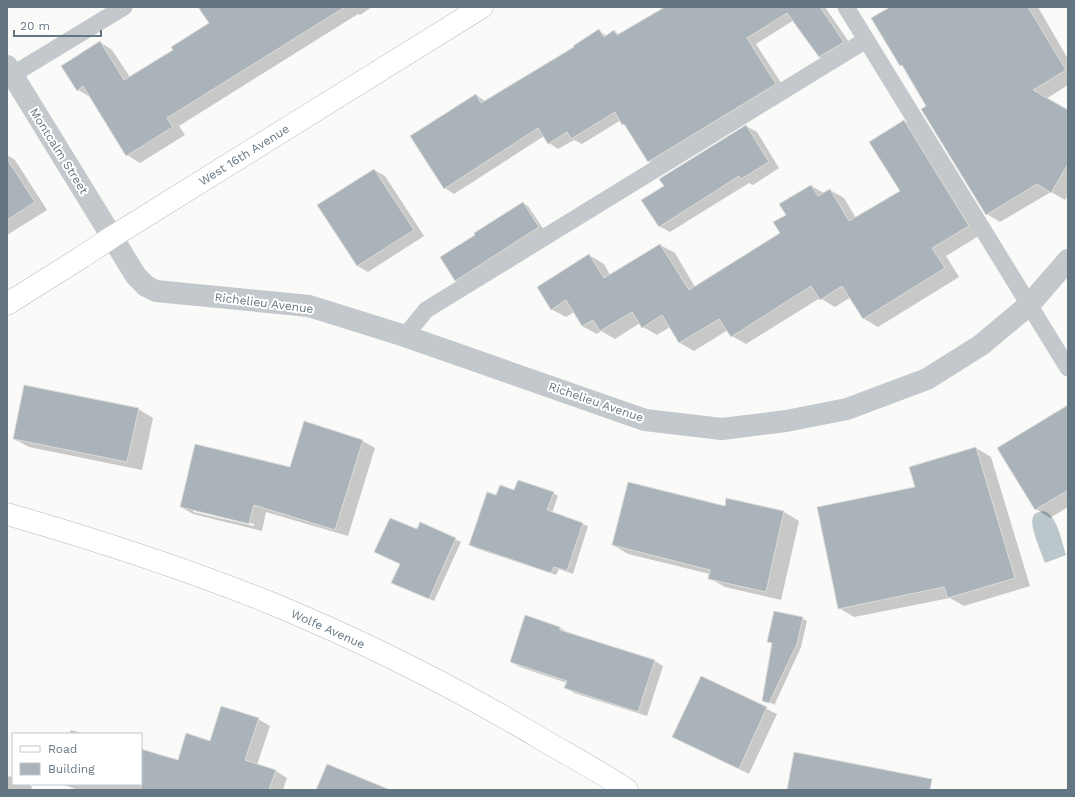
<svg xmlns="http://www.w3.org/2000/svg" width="1075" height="797" viewBox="0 0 1075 797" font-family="'Work Sans',sans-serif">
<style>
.water{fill:#bbc7cb}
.shadow{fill:#0003;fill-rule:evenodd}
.building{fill:#aab3b9;stroke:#dcdcda}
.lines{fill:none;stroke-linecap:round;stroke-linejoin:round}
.secondary-casing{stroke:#b3babf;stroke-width:23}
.lane{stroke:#c3c8cc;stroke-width:17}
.street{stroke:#c3c8cc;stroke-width:22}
.secondary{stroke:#fff;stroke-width:22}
.labels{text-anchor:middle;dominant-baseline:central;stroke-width:4;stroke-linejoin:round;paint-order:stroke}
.street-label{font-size:12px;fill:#657683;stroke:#fff}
</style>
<rect width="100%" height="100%" fill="#fafaf8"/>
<path class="water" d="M1043 511C1057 513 1062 543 1066 555L1045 563C1042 553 1029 527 1033 517 1034 513 1039 512 1043 511Z"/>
<g class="shadow">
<path d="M200 7H372L360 15 358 14 179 126 185 135 140 163 127 155 90 97 78 90 100 42 112 50 130 77 174 50 210 24Z"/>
<path d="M660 7H825L853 48 829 62 819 57 794 20 756 44 785 89 659 167 649 161 627 127 623 124 621 120 582 144 574 140 558 149 549 143 544 136 454 194 445 188 476 95 485 101 576 47 599 31 607 36 614 31 620 35 662 10Z"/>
<path d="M891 7H1038L1068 59V85L1046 99 1068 112V195L1065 200 1051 192 1000 222 987 214 927 106 905 68 901 65Z"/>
<path d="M904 121 918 129 982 234 946 256 959 277 878 327 863 318 851 297 835 307 820 298 746 344 732 336 728 330 694 351 680 343 670 327 657 335 643 327 640 323 615 339 601 331 597 334 582 326 574 312 566 317 551 309 589 255 604 264 610 275 660 245 675 253 695 287 781 233 787 215 811 186 824 193 830 190 844 198 856 218 901 191Z"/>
<path d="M746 126 757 132 779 168 753 185 749 183 670 232 659 226 665 186Z"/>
<path d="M7 155 15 160 47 210 7 235Z"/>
<path d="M374 170 385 176 424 236 368 272 358 266 319 206Z"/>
<path d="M523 203 528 206 544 230 460 283 455 280 477 235Z"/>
<path d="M138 409 153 418 142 470 29 447 14 439Z"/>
<path d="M1068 410V507L1050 518 1036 509Z"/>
<path d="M305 423 363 441 375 448 348 536 266 512 262 531 193 514 181 507 291 468ZM193 510 254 524V526L193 512Z"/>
<path d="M976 448 991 457 1030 586 964 606 950 598 854 617 839 608 916 488Z"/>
<path d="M515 492 553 493 558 496 552 513 588 526 573 574 559 569 556 575 475 548 470 545 497 497Z"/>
<path d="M727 499 784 512 799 521 781 600 725 587 709 578 710 574 628 554 613 545 725 507Z"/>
<path d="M421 523 461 542 434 601 397 585 401 564Z"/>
<path d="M526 617 560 628 569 633 655 661 663 666 647 716 574 693 566 688 567 683 520 667 511 662Z"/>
<path d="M802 618 807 621 801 647 774 706V704L767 702V703L763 701 773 644 768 641Z"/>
<path d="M701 677 777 714 749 774 673 737Z"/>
<path d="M258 719 270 726 257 765 276 771 287 778 283 790H78L62 784H141V750L178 761 210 742Z"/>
<path d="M71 730 85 734H69Z"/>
<path d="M7 776 13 777V784H28L32 787 31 790H7Z"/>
</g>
<g class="building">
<path d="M198 7H345L167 118 173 127 126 156 83 86 77 91 61 66 100 41 124 80 173 50 171 47 209 23Z"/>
<path d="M665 7H820L844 42 819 57 787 13 747 38 776 84 648 162 624 124 622 125 615 112 571 139 567 132 548 144 538 128 444 189 410 136 476 94 481 103 574 47 573 46 599 29 604 37 614 30 617 35Z"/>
<path d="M890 7H1028L1066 70 1033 90 1068 110V164L1051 193 1037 184 986 215 921 109 926 106 902 65 900 66 871 18Z"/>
<path d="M904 120 969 226 932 248 945 268 863 319 842 286 820 300 811 286 731 337 719 319 679 343 662 315 642 328 632 312 600 331 593 320 582 326 566 300 551 310 537 287 589 254 604 278 660 244 689 290 780 233 773 222 786 215 779 204 811 185 818 196 830 189 849 221 900 191 869 142Z"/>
<path d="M746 125 769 162 741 179 739 176 659 227 641 200 664 186 659 179Z"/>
<path d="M7 159 35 202 7 220Z"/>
<path d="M374 169 414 230 357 266 317 205Z"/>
<path d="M523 202 539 227 455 281 440 257 475 235 474 233Z"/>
<path d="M24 385 139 408 127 462 13 439Z"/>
<path d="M1068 405V490L1035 510 997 448Z"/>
<path d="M304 421 363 440 335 530 254 505 249 524 180 507 195 444 290 467Z"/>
<path d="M976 447 1015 578 948 598 944 587 838 609 817 507 915 487 909 467Z"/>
<path d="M518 480 554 492 547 510 583 523 567 571 554 567 551 573 469 545 487 492 496 495 500 485 514 490Z"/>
<path d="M628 482 725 506 726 498 784 511 766 592 708 579 710 570 612 545Z"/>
<path d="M390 518 417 529 420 522 456 538 429 599 391 583 400 564 374 552Z"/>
<path d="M774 611 803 617 797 644 769 703 762 701 772 643 767 642Z"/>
<path d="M525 615 560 627V630L655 660 638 712 564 688 567 681 510 662Z"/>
<path d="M701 676 767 707 739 769 672 737Z"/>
<path d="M221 706 259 718 245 760 276 770 269 790H141V749L178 760 186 733 210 741Z"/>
<path d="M794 752 932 779 930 790H787Z"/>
<path d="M327 764 388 789V790H316Z"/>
</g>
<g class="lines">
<defs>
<g id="secondary">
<path d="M7 304 82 257 112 237 482 7"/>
<path d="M7 514C97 540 186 569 273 604 367 643 458 689 545 741 572 757 601 772 627 790"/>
</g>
</defs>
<use href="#secondary" class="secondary-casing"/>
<g class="lane">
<path d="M846 7 1068 368"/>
<path d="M7 78 124 7"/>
<path d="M405 336 426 310 866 40"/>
</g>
<path class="street" d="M7 66 136 276 146 286 156 291 309 306 405 336 645 420 722 429 786 421 847 409 927 379 981 345 1029 305 1068 260"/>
<use href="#secondary" class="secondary"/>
</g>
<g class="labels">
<g class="street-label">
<text transform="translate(59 151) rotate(58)">Montcalm Street</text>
<text transform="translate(244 155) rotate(-32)">West 16th Avenue</text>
<text transform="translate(264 303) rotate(7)">Richelieu Avenue</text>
<text transform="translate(596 402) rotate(19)">Richelieu Avenue</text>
<text transform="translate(328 629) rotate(24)">Wolfe Avenue</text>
</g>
</g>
<rect width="1075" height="797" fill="none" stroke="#657683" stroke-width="16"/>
<rect x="12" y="733" width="130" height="52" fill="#ffffff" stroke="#c1c8cd"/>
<rect x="20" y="746" width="20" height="6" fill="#ffffff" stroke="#c1c8cd"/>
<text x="48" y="753" font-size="12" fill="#657683">Road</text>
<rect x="20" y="763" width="20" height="12" fill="#aab3b9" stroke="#c1c8cd"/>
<text x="48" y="773" font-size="12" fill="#657683">Building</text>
<path d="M14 30v6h87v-6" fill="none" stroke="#657683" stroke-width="2"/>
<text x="20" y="30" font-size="12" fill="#657683" stroke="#ffffff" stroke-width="3" paint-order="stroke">20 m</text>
</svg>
